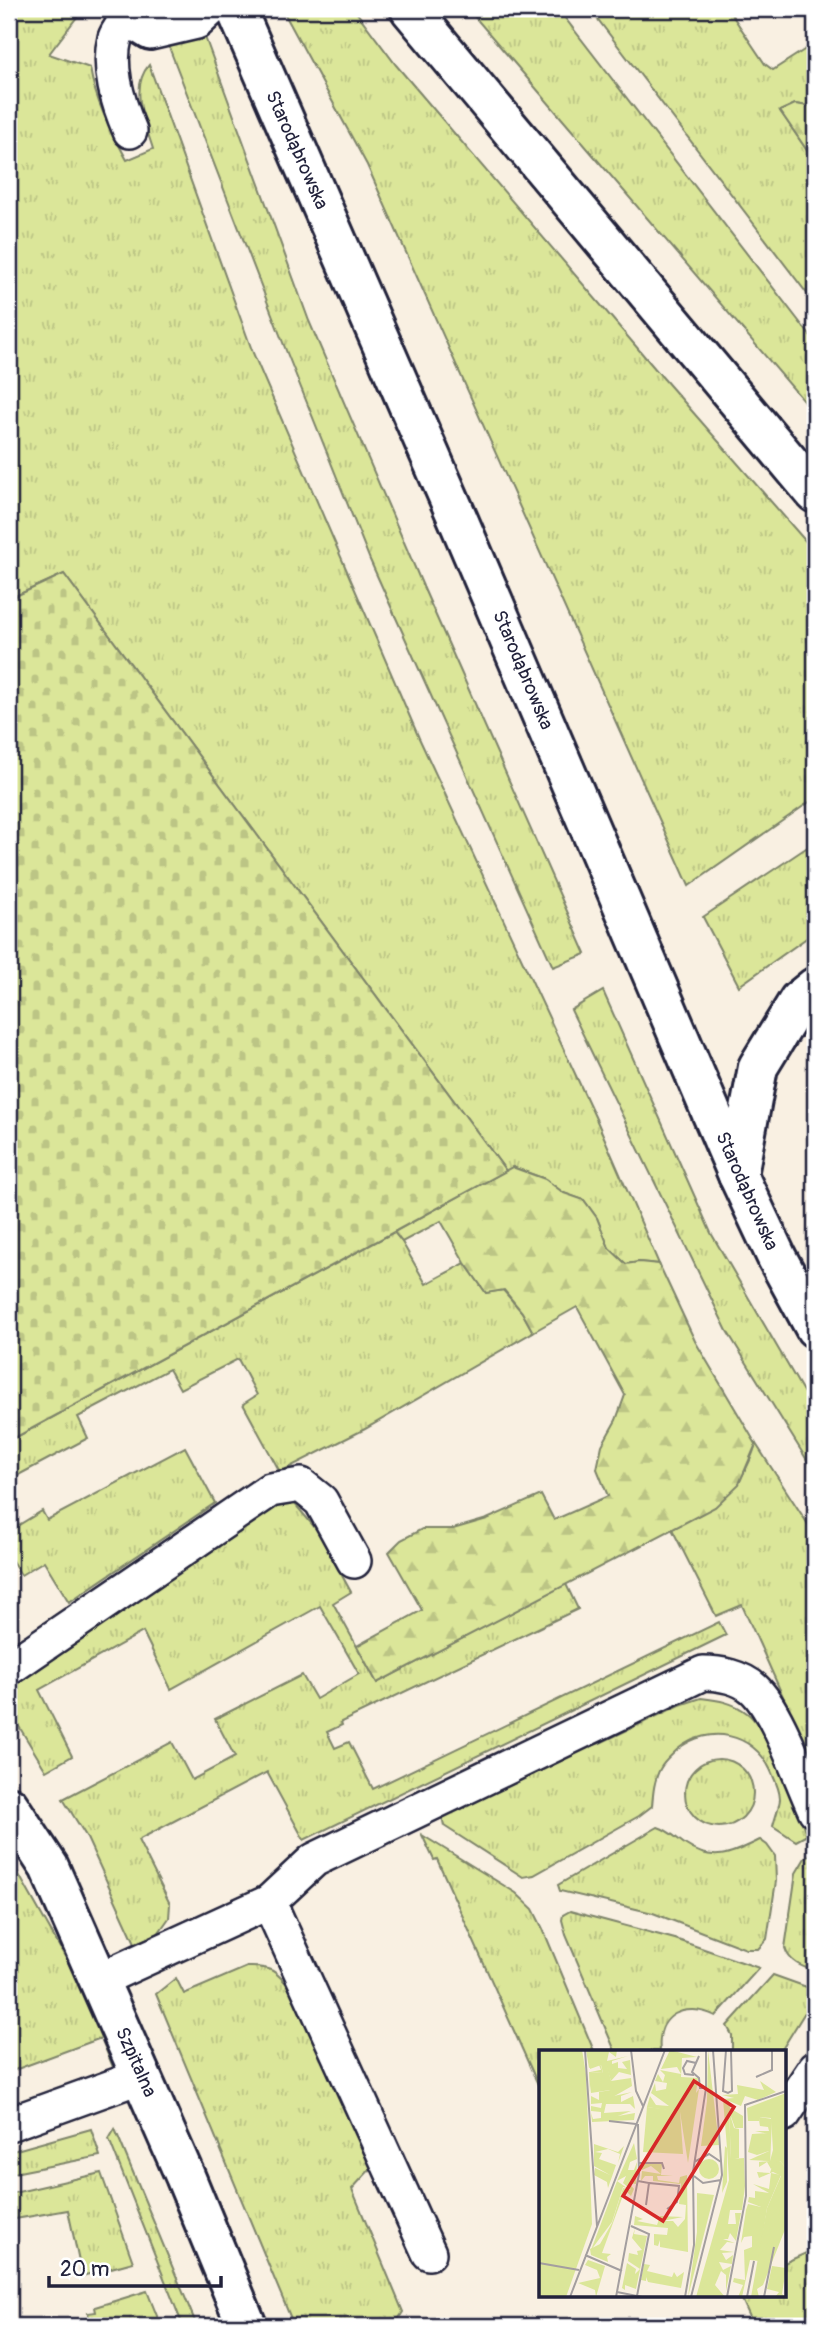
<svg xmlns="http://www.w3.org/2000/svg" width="824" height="2335" viewBox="0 0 824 2335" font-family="Pangolin,sans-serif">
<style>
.grass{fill:url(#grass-tufts);stroke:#7e846a;stroke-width:2}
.forest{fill:url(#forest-firs);stroke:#7e846a;stroke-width:2}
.cemetery{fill:url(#cemetery-stones);stroke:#7e846a;stroke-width:2}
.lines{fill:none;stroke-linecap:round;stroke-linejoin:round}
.service-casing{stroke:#22223b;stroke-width:38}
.minor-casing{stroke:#22223b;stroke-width:44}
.tertiary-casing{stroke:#22223b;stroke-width:44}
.service{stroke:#fff;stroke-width:33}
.minor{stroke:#fff;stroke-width:38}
.tertiary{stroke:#fff;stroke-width:38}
.labels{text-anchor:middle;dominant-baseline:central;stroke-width:7;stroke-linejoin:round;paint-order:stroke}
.street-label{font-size:19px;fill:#22223b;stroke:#fff}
.inset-road{fill:none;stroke:#a39e9f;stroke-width:2}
.view{fill:#d62828;fill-opacity:0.15;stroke:#d62828;stroke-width:3.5}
.inset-edge{fill:none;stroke:#22223b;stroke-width:3.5}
</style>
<defs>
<pattern id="grass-tufts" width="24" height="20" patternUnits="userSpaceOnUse" patternTransform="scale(1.75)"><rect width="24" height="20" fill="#dbe699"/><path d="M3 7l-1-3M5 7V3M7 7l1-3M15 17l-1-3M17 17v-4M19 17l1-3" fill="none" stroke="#bcc585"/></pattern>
<pattern id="forest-firs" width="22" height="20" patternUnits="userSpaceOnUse" patternTransform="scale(1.75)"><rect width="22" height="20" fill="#dbe699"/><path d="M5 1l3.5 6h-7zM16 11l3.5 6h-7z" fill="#bcc585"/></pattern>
<pattern id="cemetery-stones" width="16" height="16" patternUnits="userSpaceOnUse" patternTransform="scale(1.75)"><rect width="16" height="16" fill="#dbe699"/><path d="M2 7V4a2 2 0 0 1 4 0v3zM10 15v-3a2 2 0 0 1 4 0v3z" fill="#bcc585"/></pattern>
</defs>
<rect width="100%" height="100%" fill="#f9f0e2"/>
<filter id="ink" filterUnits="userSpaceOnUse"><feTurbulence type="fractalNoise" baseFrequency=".0143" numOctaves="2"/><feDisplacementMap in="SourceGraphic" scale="14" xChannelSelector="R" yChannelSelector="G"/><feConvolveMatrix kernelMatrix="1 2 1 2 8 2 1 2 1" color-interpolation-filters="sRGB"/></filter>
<g filter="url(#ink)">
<g class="grass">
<path d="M9 9H83L49 54 90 68C95 101 111 131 127 160L153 149C145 123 129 88 149 65L253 353 419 738 597 1121 659 1264 639 1262 626 1264 609 1248 597 1218 584 1200 563 1193 545 1179 513 1167 506 1171 64 574 9 599Z"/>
<path d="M282 9H354L396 65 657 371 815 552V798L689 886 367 165Z"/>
<path d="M468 9H558L815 342V414Z"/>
<path d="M590 9H728L765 64 773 70 815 43V107L795 104 780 111 815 162V304Z"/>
<path d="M205 37 309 321 425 591 586 954 553 967 370 560 287 353 169 47Z"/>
<path d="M815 842V932L739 986 703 917Z"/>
<path d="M603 991 711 1233 815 1412V1473L727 1331 571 1010Z"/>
<path d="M394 1232 402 1242 426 1284 465 1263 486 1293 503 1290 522 1312 533 1332 365 1429 280 1472 243 1404 257 1395 238 1359 180 1389 169 1369 78 1417 88 1438 9 1480V1441Z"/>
<path d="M756 1444 815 1535V1768L742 1605 716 1616 672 1529C717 1506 740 1495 756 1444Z"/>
<path d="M185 1447 215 1503 69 1602 44 1561 21 1575 9 1556V1531L42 1511 47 1520Z"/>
<path d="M289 1497 317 1530 351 1592 333 1603 377 1683 566 1584 578 1609 341 1722 342 1725 327 1732 335 1748 349 1742 373 1789 719 1622 726 1635 304 1840 267 1772 138 1840 170 1904 169 1918 157 1935 135 1943 86 1836 63 1799 172 1742 192 1780 235 1757 215 1719 302 1675 316 1699 359 1674 320 1606 171 1689 143 1632 39 1690 72 1756 46 1771 9 1710V1683Z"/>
<path d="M701 1698C718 1700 733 1702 747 1713 770 1730 795 1807 807 1835L796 1841 773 1826C775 1818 779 1808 780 1799 780 1789 774 1778 770 1769 753 1733 709 1724 678 1749 672 1755 664 1761 660 1769 654 1780 653 1794 652 1806L639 1816 534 1875 523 1877 444 1826 442 1816 548 1760 600 1743 680 1705Z"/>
<circle cx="719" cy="1793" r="34"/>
<path d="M658 1827C670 1831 676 1838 686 1845 714 1864 733 1853 760 1840L767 1845 775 1856 776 1881 767 1939 758 1949H746L653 1913 560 1891 558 1885Z"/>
<path d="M422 1835 516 1893 533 1909 543 1929 594 2051 540 2052V2089L437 1859 434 1860Z"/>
<path d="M815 1852V1971C802 1967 789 1962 785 1948L796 1873 805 1858Z"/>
<path d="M9 1857 86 1994 120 2070 115 2072 101 2038 9 2072Z"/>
<path d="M570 1911 675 1939 759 1968 716 2016C685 2001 656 2014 660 2051H615L566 1935 562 1920 563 1915Z"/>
<path d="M247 1967C271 1966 276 1971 290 1988L373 2166 352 2189 403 2312 394 2326H294L156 1994 176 1978 184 1994Z"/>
<path d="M773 1975 815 1990V1996L781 2051H732V2035L727 2026Z"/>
<path d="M91 2129 100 2156 9 2174V2152Z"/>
<path d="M115 2129 197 2326H183L109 2139Z"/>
<path d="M101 2173 133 2262 82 2276 68 2210 9 2220V2194Z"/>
<path d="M815 2249V2326H754L740 2295H784V2263Z"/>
<path d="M147 2291 161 2326H90L88 2313 96 2312 95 2307Z"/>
</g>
<g class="forest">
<path d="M795 104 815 107V162L780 111Z"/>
<path d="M512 1167 545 1179 564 1193 584 1200 597 1218 609 1248 626 1264 639 1262 659 1264 695 1341 756 1444 739 1484 715 1507 377 1683 357 1646 422 1610 389 1552 401 1540 422 1529H453L487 1519 541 1495 554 1520 608 1496 597 1469 602 1445 616 1420 625 1395 577 1307 533 1332 522 1312 504 1290 486 1293 465 1263 441 1221 402 1242 394 1232Z"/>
</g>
<path class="cemetery" d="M64 574 506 1171 9 1441V599Z"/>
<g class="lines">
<defs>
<g id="service">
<path d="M120 9 127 19 150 33 197 22 211 9"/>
<path d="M127 19C123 25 117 32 115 38 107 69 118 103 130 131"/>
<path d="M9 1668 270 1490 301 1485 321 1501 354 1561"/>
<path d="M269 1902 314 1860 703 1673C720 1673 741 1677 754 1689 777 1710 801 1780 815 1810"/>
<path d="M99 1980 269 1902 429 2253"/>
<path d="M784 2114 815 2068"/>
<path d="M9 2124 142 2076"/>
</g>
<path id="minor" d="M9 1806 49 1867 185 2176 247 2326"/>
<g id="tertiary">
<path d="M236 9 457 517 738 1175 777 1258 815 1328"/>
<path d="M410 9 815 493"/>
<path d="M738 1175 758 1067 799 1000 815 987"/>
</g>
</defs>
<use href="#service" class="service-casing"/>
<use href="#minor" class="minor-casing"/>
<use href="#tertiary" class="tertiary-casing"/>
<use href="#service" class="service"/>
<use href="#minor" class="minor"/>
<use href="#tertiary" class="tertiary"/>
</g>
</g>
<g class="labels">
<g class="street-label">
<text transform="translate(297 150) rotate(66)">Starodąbrowska</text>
<text transform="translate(523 670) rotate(67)">Starodąbrowska</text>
<text transform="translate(747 1191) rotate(66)">Starodąbrowska</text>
<text transform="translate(136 2062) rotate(66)">Szpitalna</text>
</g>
</g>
<g transform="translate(539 2050)">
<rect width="247" height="247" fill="#f9f0e2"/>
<path d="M47 0H78L77 7 70 2 68 11 89 6 73 11V14L79 12V18L88 19 83 12 91 10 92 25 80 22 72 31 68 18 61 13 64 23 51 22V43L50 22H51L61 20H62L60 15 50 18ZM131 0 158 7 143 8 142 27 159 28 157 43 160 39 149 113 141 62 108 57 102 78 111 46 117 55 130 56 112 43 116 33 117 41 127 39 128 33 116 31 119 24 124 32 126 25 121 20 142 24 138 17 122 19ZM169 0 180 95 162 96 168 51ZM221 31 237 42 219 50 206 46 202 56 190 51 191 58 204 66V78H196L190 61 192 109 205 108 206 136 203 160H191L189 174H197L196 163H202L197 191 191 183 189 189H184L196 193 188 192 181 200 195 202 183 203 187 210 194 205 193 214 180 212 184 220 192 216 187 241V225L182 221 176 235 186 247H157L190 130 188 98V132L183 143 186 96 188 98 184 49 195 48 183 45 199 44 198 35 225 40ZM72 40 70 47 93 42 82 46V52L94 46 96 59 91 54H67L65 63 92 61 79 66 96 63 95 70 53 72 52 63 54 69 62 68V62L52 61V56L62 58 63 53 52 54V46L60 50V42ZM247 43V118L241 111 232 119 228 112 220 117V112L231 111 234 100 232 68 221 67 220 76V71H209L208 58ZM230 83V101L218 105 209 102 213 84ZM95 93 98 109 91 112 89 120H95L98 112 97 134 90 133 95 139 92 146 86 140 63 203 72 204 68 207 69 212 52 205 51 199 61 194 73 173 84 138 92 140 84 133 87 126 78 131ZM55 94 79 102 85 96 79 113 81 104 69 99 56 102 63 103 60 109 77 115 69 138 68 132 55 125 56 118 71 125 55 116ZM160 119a10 10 0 1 1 20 0a10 10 0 1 1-20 0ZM103 114H123L122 125 134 126H118L119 130 140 133 141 127 148 125 149 202 121 197V190L119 196 115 195V184L128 185 129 178 95 175 96 166 104 169 98 171 118 175 121 166 144 167 123 171H134L139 177 146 169 147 155 140 154 142 133 141 134 114 131V126H106L102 131 103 121 122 124 112 116 103 120ZM232 123 242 125 228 158 220 211 211 210 203 247H199L204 235 194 232 195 228 206 230 205 200 213 197V186L205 187 202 193 207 160 209 154 222 157 209 152 210 147 216 148V141L230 143 214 134 230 139ZM158 143 175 145 149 247 158 182ZM96 178 95 184 108 186 97 239 86 235V240L83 238 88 213 97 219 96 224 101 219 89 211 90 203 99 205 98 201 103 200 93 188ZM49 210 66 216 57 247 56 240 39 233 61 228 58 220 46 215ZM105 214 111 215 108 221 133 227 135 222 138 227 145 222 142 238 109 232 107 227V231L102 230ZM233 216 247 218 243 244 247 247H236L240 242 228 239Z" fill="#dbe699"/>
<path d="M67 11 72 31 92 28 93 36 65 52 71 40 52 43 51 35V22L64 23 62 15 51 19V15ZM190 61 195 78 200 79V108L192 110ZM220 67 233 69 231 116 230 111 210 110 230 101V84L216 81H230L229 77 221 76ZM241 111 247 118V177L224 235 218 239 220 247H212L228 158 242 126 234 122 220 128 218 122 231 123 234 113ZM78 131 88 138 84 137 73 172 52 200Z" fill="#dbe699"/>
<path d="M108 57 141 61 144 104 104 102Z" fill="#dbe699"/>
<path d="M0 0H43L47 24 53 174 27 247H0Z" fill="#dbe699"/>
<path class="inset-road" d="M46 0 58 176M92 0 97 41 104 56M187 0 184 41 189 43 193 41 192 0M160 6 153 22 160 28 161 38H167M155 25 146 24 144 18 148 11 157 13M217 27 233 20V0M70 71 97 74M155 112 170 104 182 112M100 113H123L125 119M155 126 164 133 182 130M99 131 110 133 107 155M110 133 140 136 138 152 128 159M92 176 110 184 98 246M46 205 83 221M0 213 40 220M78 242 103 247M31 247 126 0M77 247 100 124 99 74M146 247 155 195 154 122 167 38V0M152 247 183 125 174 0M188 247 207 146 206 55 247 41M208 247 215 211M225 247 235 197"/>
<path class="view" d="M155 31 195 57 124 171 84 146Z"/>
<rect width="247" height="247" class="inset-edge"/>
</g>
<rect width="824" height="2335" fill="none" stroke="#fff" stroke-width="35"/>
<rect x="18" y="18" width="789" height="2300" fill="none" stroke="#22223b" stroke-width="2.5" filter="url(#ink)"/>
<path d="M49 2276v10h172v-10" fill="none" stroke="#22223b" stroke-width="3.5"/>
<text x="60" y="2276" font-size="21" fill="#22223b" stroke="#ffffff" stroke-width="5" paint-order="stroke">20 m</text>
</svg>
